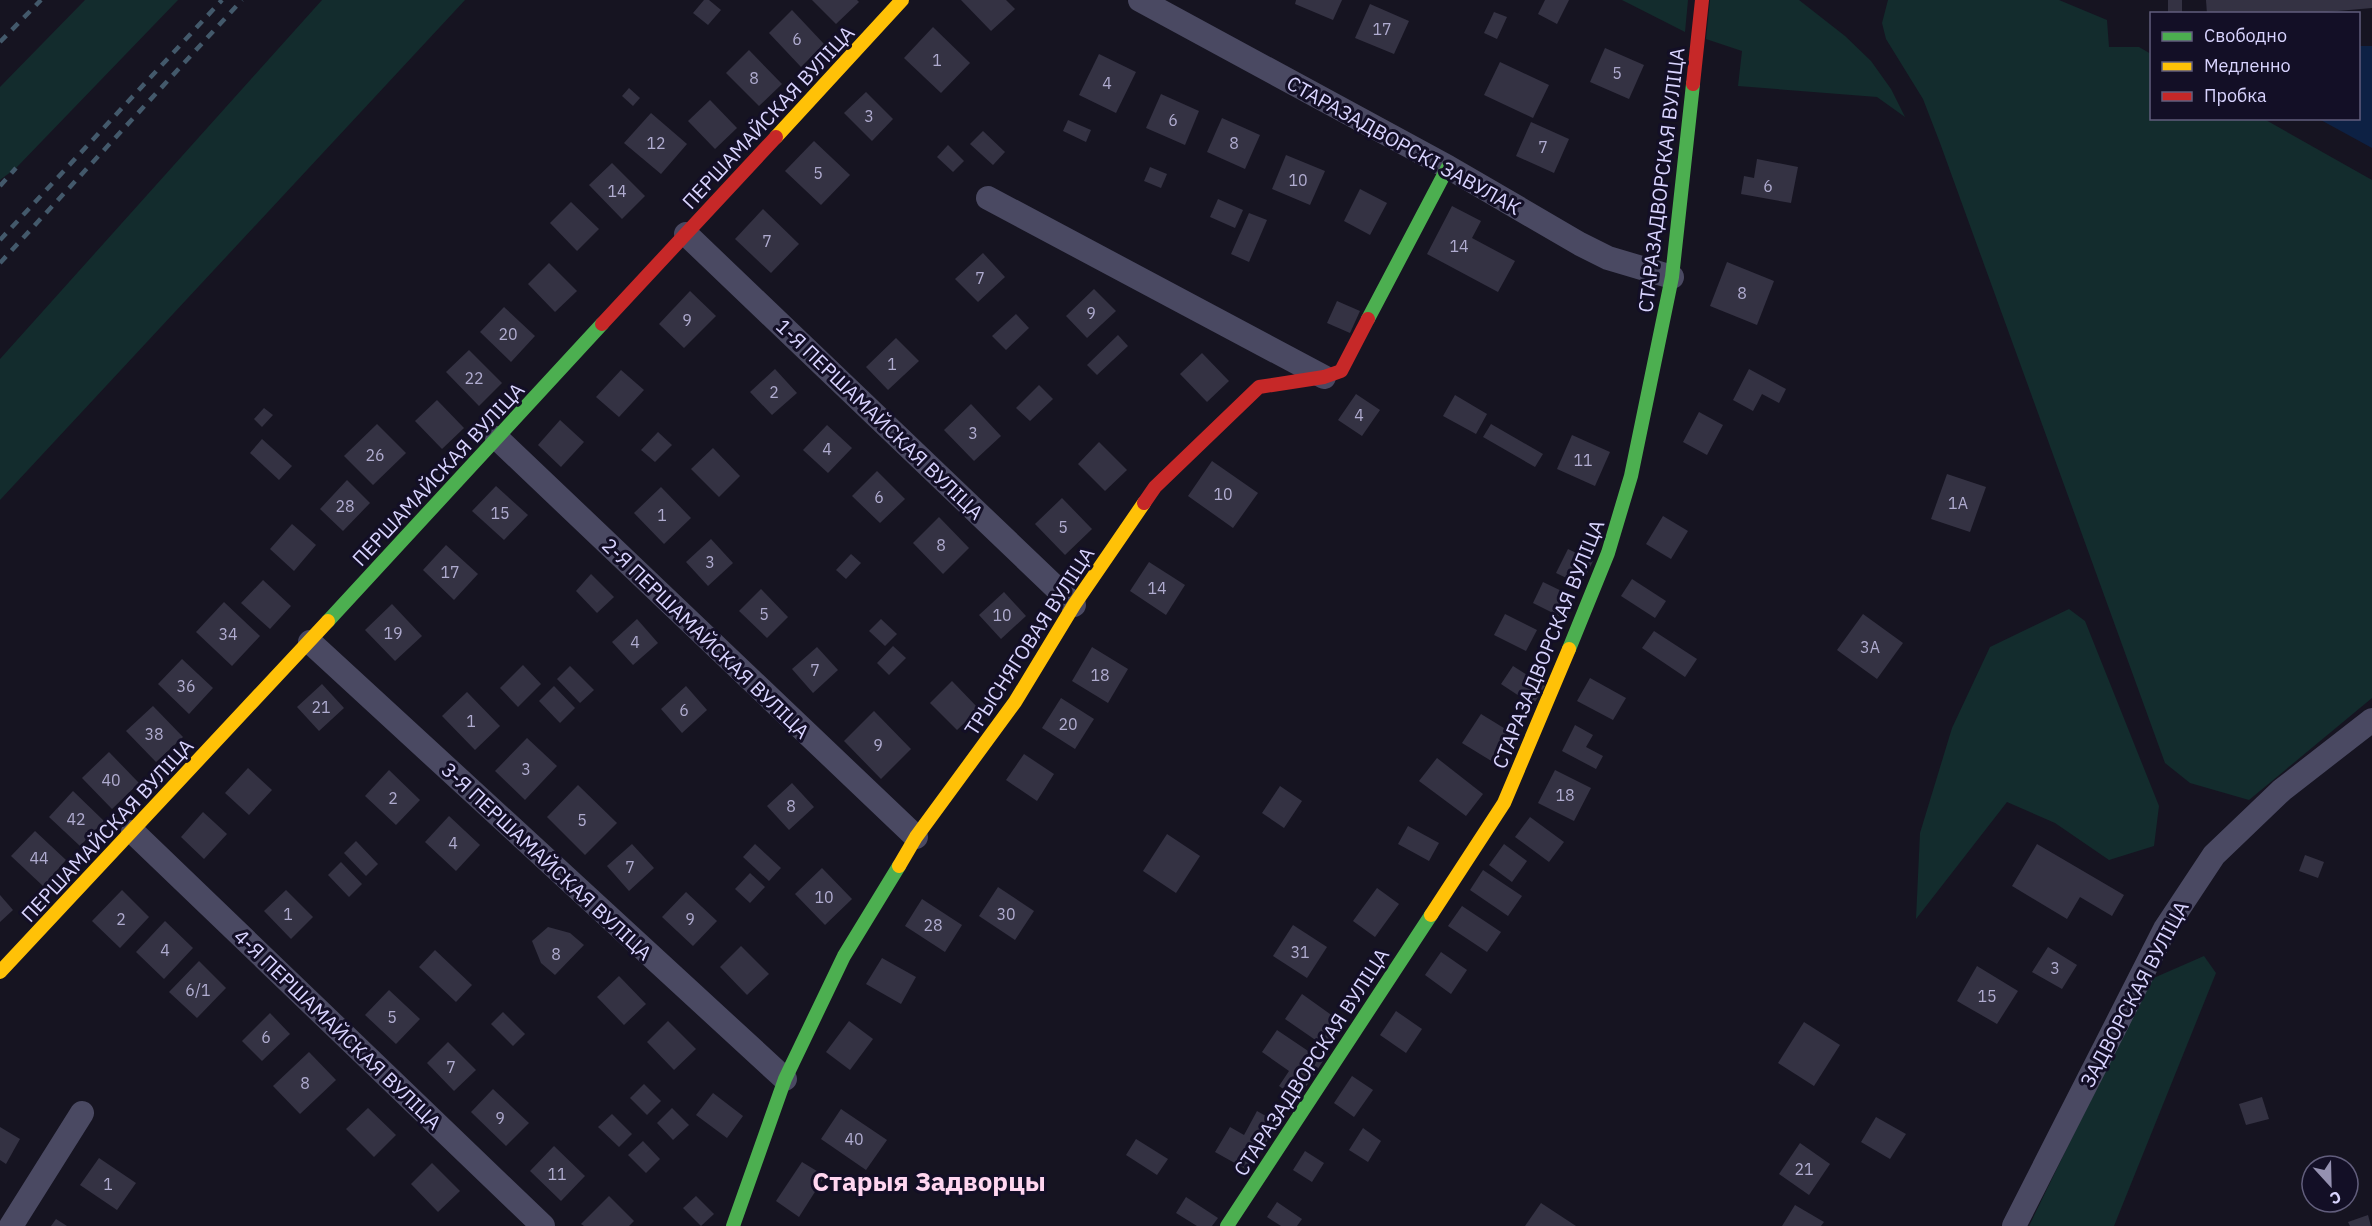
<svg xmlns="http://www.w3.org/2000/svg" width="2372" height="1226" viewBox="0 0 2372 1226" font-family="'IBM Plex Sans',sans-serif">
<style>
.green{fill:#132c2d}
.water{fill:#0d2144}
.building{fill:#343243}
.lines{fill:none;stroke-linecap:round;stroke-linejoin:round}
.street{stroke:#4a4962;stroke-width:24}
.fast{stroke:#4caf50;stroke-width:14}
.slow{stroke:#ffc107;stroke-width:14}
.jam{stroke:#c62828;stroke-width:14}
.rail{stroke:#43596b;stroke-width:4.5;stroke-dasharray:9 8;stroke-linecap:butt}
.labels{text-anchor:middle;dominant-baseline:central;stroke-width:6;stroke-linejoin:round;paint-order:stroke}
.number-label{font-size:16px;fill:#b0acd0}
.street-label{font-size:20px;fill:#d9d4ff;stroke:#130f26}
.district-label{font-size:26px;font-weight:bold;fill:#ffd6f0;stroke:#130f26}
</style>
<rect width="100%" height="100%" fill="#161421"/>
<g class="green">
<path d="M85 0H178L16 168 0 180V87Z"/>
<path d="M322 0H465L0 500V359Z"/>
<path d="M1622 0H1688L1685 32Z"/>
<path d="M1710 0H1799L1845 36 1871 61 1891 89 1905 117 1877 97 1738 86 1742 51 1706 39Z"/>
<path d="M1888 0H2059L2107 20 2109 47H2139L2151 54 2152 118 2264 119 2372 180V698L2249 800 2190 783 2165 763 1940 143 1923 99 1886 39 1882 23Z"/>
<path d="M2069 609 2085 621 2159 806 2154 846 2109 860 2055 823 2007 802 1916 919 1920 833 1952 728 1990 647Z"/>
<path d="M2204 956 2216 973 2114 1226H2029L2149 980Z"/>
</g>
<path class="water" d="M2359 46H2372V148L2319 119 2358 118Z"/>
<g class="building">
<path d="M704 0H709L721 10 708 25 693 13Z"/>
<path d="M812 0H857L859 2 836 24Z"/>
<path d="M961 0H1006L1015 9 991 31Z"/>
<path d="M1296 0H1342L1333 20 1295 4Z"/>
<path d="M1545 0H1569L1557 24 1538 14Z"/>
<rect x="2168" y="0" width="14" height="14"/>
<path d="M2206 0H2372V8L2304 14H2207Z"/>
<path d="M1370 4 1409 21 1394 54 1355 38Z"/>
<path d="M792 10 824 44 801 67 769 33Z"/>
<path d="M1494 12 1507 17 1497 39 1484 33Z"/>
<path d="M933 27 970 63 941 93 904 58Z"/>
<path d="M1605 48 1644 65 1629 99 1590 82Z"/>
<path d="M749 50 782 84 759 106 726 73Z"/>
<path d="M1099 54 1136 72 1116 113 1079 95Z"/>
<path d="M1500 62 1549 85 1533 118 1484 95Z"/>
<path d="M629 88 640 98 633 106 622 96Z"/>
<path d="M866 92 893 119 872 141 844 113Z"/>
<path d="M1161 94 1199 111 1185 145 1146 128Z"/>
<path d="M710 100 737 128 715 149 688 121Z"/>
<path d="M651 113 687 144 661 174 624 143Z"/>
<path d="M1222 118 1260 135 1245 169 1207 152Z"/>
<path d="M1068 120 1091 130 1086 142 1063 131Z"/>
<path d="M1531 122 1569 139 1554 173 1516 156Z"/>
<path d="M983 131 1005 152 993 165 970 144Z"/>
<path d="M814 141 850 175 821 205 785 171Z"/>
<path d="M948 145 964 161 953 172 937 157Z"/>
<path d="M1286 155 1325 171 1310 205 1272 189Z"/>
<path d="M1757 159 1798 167 1791 203 1741 194 1744 176 1754 178Z"/>
<path d="M612 163 645 196 622 219 589 185Z"/>
<path d="M1150 167 1167 174 1161 188 1144 181Z"/>
<path d="M1360 189 1387 203 1370 235 1344 221Z"/>
<path d="M1218 199 1243 210 1235 228 1210 217Z"/>
<path d="M571 202 599 229 577 251 550 223Z"/>
<path d="M1452 206 1481 221 1472 238 1515 261 1498 292 1427 254Z"/>
<path d="M763 209 799 244 771 273 735 239Z"/>
<path d="M1249 213 1267 220 1249 262 1231 254Z"/>
<path d="M983 253 1005 277 978 302 955 279Z"/>
<path d="M1727 262 1774 281 1757 325 1710 306Z"/>
<path d="M549 263 577 291 555 312 528 284Z"/>
<path d="M1094 289 1116 311 1087 338 1066 316Z"/>
<path d="M690 291 716 316 684 348 659 324Z"/>
<path d="M1337 301 1360 311 1350 333 1327 323Z"/>
<path d="M504 307 535 336 511 362 480 332Z"/>
<path d="M1016 314 1029 328 1006 350 992 336Z"/>
<path d="M1118 335 1128 346 1097 375 1087 365Z"/>
<path d="M896 338 919 361 888 390 866 367Z"/>
<path d="M469 350 502 383 479 406 446 372Z"/>
<path d="M1202 353 1229 381 1207 402 1180 374Z"/>
<path d="M775 369 797 393 772 415 750 392Z"/>
<path d="M1749 369 1786 389 1779 403 1762 394 1753 411 1733 400Z"/>
<path d="M621 370 644 390 619 417 596 397Z"/>
<path d="M1039 385 1053 399 1030 421 1016 408Z"/>
<path d="M1356 394 1380 410 1362 436 1338 420Z"/>
<path d="M1455 395 1487 414 1476 434 1443 416Z"/>
<path d="M437 400 464 428 442 449 415 421Z"/>
<path d="M971 404 1001 436 974 461 944 430Z"/>
<path d="M264 408 273 415 262 427 254 419Z"/>
<path d="M1699 412 1723 425 1707 455 1683 442Z"/>
<path d="M560 420 584 442 561 467 538 445Z"/>
<path d="M377 424 406 453 373 485 344 456Z"/>
<path d="M1491 424 1543 454 1535 467 1483 437Z"/>
<path d="M827 425 852 448 828 473 803 450Z"/>
<path d="M658 432 672 445 655 462 641 450Z"/>
<path d="M1572 435 1610 452 1595 486 1557 469Z"/>
<path d="M262 439 292 466 279 480 250 453Z"/>
<path d="M1099 442 1127 470 1105 491 1078 464Z"/>
<path d="M713 448 740 476 719 497 691 469Z"/>
<path d="M1212 461 1258 493 1233 528 1188 496Z"/>
<path d="M877 471 905 499 880 523 852 496Z"/>
<path d="M1947 474 1986 487 1970 532 1931 519Z"/>
<path d="M347 480 370 503 343 531 320 509Z"/>
<path d="M496 486 528 515 504 540 472 511Z"/>
<path d="M661 487 691 518 664 544 634 513Z"/>
<path d="M1062 498 1092 529 1065 555 1035 524Z"/>
<path d="M1663 516 1688 531 1671 559 1646 544Z"/>
<path d="M939 517 969 548 943 574 913 543Z"/>
<path d="M292 524 316 545 294 571 270 549Z"/>
<path d="M711 539 733 563 708 586 686 562Z"/>
<path d="M446 545 478 574 454 600 423 570Z"/>
<path d="M1568 549 1593 561 1581 585 1556 573Z"/>
<path d="M851 554 861 563 846 579 836 570Z"/>
<path d="M1149 562 1185 585 1166 615 1130 591Z"/>
<path d="M591 574 614 597 597 613 576 591Z"/>
<path d="M1632 579 1666 601 1655 618 1621 596Z"/>
<path d="M263 580 291 606 270 629 241 603Z"/>
<path d="M1543 582 1576 598 1565 619 1533 603Z"/>
<path d="M761 589 788 617 767 638 739 611Z"/>
<path d="M1004 592 1026 616 1001 639 979 615Z"/>
<path d="M224 602 260 636 232 666 196 632Z"/>
<path d="M392 604 422 636 395 661 365 630Z"/>
<path d="M1505 614 1537 630 1526 651 1494 635Z"/>
<path d="M1863 614 1903 643 1877 679 1837 650Z"/>
<path d="M637 619 658 643 633 665 612 642Z"/>
<path d="M881 619 897 634 885 646 869 631Z"/>
<path d="M1654 631 1697 659 1685 677 1642 648Z"/>
<path d="M893 646 906 658 889 675 877 663Z"/>
<path d="M817 647 838 670 813 693 792 669Z"/>
<path d="M1092 647 1128 669 1108 703 1072 681Z"/>
<path d="M182 659 213 688 189 714 158 684Z"/>
<path d="M523 665 541 684 518 707 500 688Z"/>
<path d="M570 666 594 690 580 703 557 679Z"/>
<path d="M1513 666 1545 686 1533 705 1501 684Z"/>
<path d="M1590 678 1626 698 1613 720 1577 701Z"/>
<path d="M952 681 979 709 957 730 930 703Z"/>
<path d="M322 684 344 708 319 731 297 707Z"/>
<path d="M554 686 575 708 560 723 539 701Z"/>
<path d="M686 686 707 710 682 733 661 709Z"/>
<path d="M467 692 500 726 475 750 442 716Z"/>
<path d="M1061 698 1094 719 1075 749 1042 728Z"/>
<path d="M153 706 183 737 156 762 126 731Z"/>
<path d="M874 711 911 749 881 779 844 741Z"/>
<path d="M1481 714 1512 733 1493 762 1462 743Z"/>
<path d="M1575 725 1593 735 1586 747 1603 756 1596 769 1562 751Z"/>
<path d="M527 738 557 766 525 800 495 771Z"/>
<path d="M109 752 139 783 112 809 82 778Z"/>
<path d="M1024 754 1054 774 1037 801 1006 780Z"/>
<path d="M1437 758 1483 794 1466 816 1419 781Z"/>
<path d="M248 768 272 790 249 815 225 793Z"/>
<path d="M389 770 420 800 396 825 365 796Z"/>
<path d="M1555 770 1591 788 1574 821 1538 803Z"/>
<path d="M792 783 814 807 789 830 767 806Z"/>
<path d="M578 785 617 823 585 855 547 817Z"/>
<path d="M1280 786 1302 801 1284 828 1262 813Z"/>
<path d="M73 791 104 821 80 846 49 817Z"/>
<path d="M203 812 227 834 204 859 181 837Z"/>
<path d="M449 816 480 845 456 871 425 842Z"/>
<path d="M1530 817 1564 842 1549 862 1515 837Z"/>
<path d="M1408 826 1439 843 1429 861 1398 844Z"/>
<path d="M35 831 66 860 43 886 11 856Z"/>
<path d="M1167 834 1200 856 1176 893 1143 871Z"/>
<path d="M356 841 378 864 366 876 344 853Z"/>
<path d="M632 844 654 868 629 891 607 866Z"/>
<path d="M755 844 781 868 769 881 743 857Z"/>
<path d="M1504 844 1527 861 1512 882 1489 865Z"/>
<path d="M2037 844 2124 895 2112 916 2080 897 2067 919 2012 886Z"/>
<path d="M2305 855 2324 862 2318 878 2299 871Z"/>
<path d="M341 862 362 884 349 897 328 875Z"/>
<path d="M822 868 852 899 825 925 795 894Z"/>
<path d="M1483 870 1522 896 1508 916 1470 890Z"/>
<path d="M750 873 765 887 750 903 735 889Z"/>
<path d="M998 887 1034 911 1015 940 979 916Z"/>
<path d="M1377 888 1399 904 1375 937 1353 921Z"/>
<path d="M122 890 149 917 120 948 92 921Z"/>
<path d="M286 890 313 917 291 939 264 911Z"/>
<path d="M686 892 717 921 693 946 662 917Z"/>
<path d="M0 895 13 910 0 922Z"/>
<path d="M922 899 962 925 945 952 905 926Z"/>
<path d="M1462 906 1501 932 1487 952 1448 926Z"/>
<path d="M165 921 193 948 164 979 136 952Z"/>
<path d="M1293 925 1327 947 1307 978 1273 956Z"/>
<path d="M548 927 570 933 584 945 555 975 541 963 532 941Z"/>
<path d="M741 946 769 974 747 995 720 967Z"/>
<path d="M2048 947 2077 965 2062 989 2032 972Z"/>
<path d="M435 950 472 985 456 1002 419 967Z"/>
<path d="M1441 952 1467 970 1451 994 1425 975Z"/>
<path d="M882 958 916 977 901 1004 866 984Z"/>
<path d="M199 961 226 988 197 1018 169 992Z"/>
<path d="M1977 966 2018 991 1997 1024 1957 1001Z"/>
<path d="M619 976 646 1004 624 1025 597 997Z"/>
<path d="M389 990 420 1019 396 1044 365 1015Z"/>
<path d="M1302 994 1344 1024 1327 1048 1285 1019Z"/>
<path d="M1396 1011 1422 1029 1406 1053 1380 1035Z"/>
<path d="M503 1012 525 1034 513 1046 491 1024Z"/>
<path d="M270 1013 290 1034 262 1061 242 1041Z"/>
<path d="M668 1021 696 1049 674 1070 647 1042Z"/>
<path d="M849 1021 873 1039 850 1070 826 1052Z"/>
<path d="M1804 1022 1840 1045 1814 1086 1778 1063Z"/>
<path d="M1277 1030 1323 1061 1298 1099 1279 1086 1289 1071 1262 1052Z"/>
<path d="M448 1042 476 1070 454 1091 427 1063Z"/>
<path d="M309 1052 336 1080 300 1114 273 1086Z"/>
<path d="M1352 1076 1373 1090 1354 1117 1334 1103Z"/>
<path d="M644 1084 661 1101 647 1115 630 1098Z"/>
<path d="M493 1089 529 1123 506 1146 471 1112Z"/>
<path d="M713 1093 743 1116 727 1138 696 1115Z"/>
<path d="M2262 1097 2269 1119 2246 1125 2239 1104Z"/>
<path d="M368 1108 396 1135 374 1157 346 1129Z"/>
<path d="M672 1108 689 1125 673 1140 657 1123Z"/>
<path d="M841 1109 887 1140 866 1170 821 1139Z"/>
<path d="M1257 1111 1278 1123 1249 1171 1215 1152 1230 1127 1244 1135Z"/>
<path d="M612 1114 632 1134 619 1147 598 1127Z"/>
<path d="M1876 1117 1906 1134 1890 1159 1861 1142Z"/>
<path d="M0 1127 20 1139 6 1164 0 1160Z"/>
<path d="M1363 1128 1381 1141 1368 1162 1349 1150Z"/>
<path d="M1136 1139 1168 1159 1157 1175 1126 1155Z"/>
<path d="M643 1141 660 1159 646 1173 628 1155Z"/>
<path d="M1800 1143 1830 1164 1809 1195 1779 1174Z"/>
<path d="M554 1146 585 1176 561 1201 530 1171Z"/>
<path d="M1305 1151 1324 1163 1312 1182 1293 1170Z"/>
<path d="M99 1158 136 1183 117 1210 80 1185Z"/>
<path d="M802 1162 825 1176 799 1217 776 1201Z"/>
<path d="M432 1163 460 1191 438 1212 411 1184Z"/>
<path d="M609 1196 634 1221 629 1226H584L581 1224Z"/>
<path d="M696 1196 714 1214 701 1226 683 1208Z"/>
<path d="M1186 1197 1218 1218 1212 1226H1197L1176 1213Z"/>
<path d="M1277 1202 1302 1219 1297 1226H1281L1267 1217Z"/>
<path d="M1541 1203 1576 1226H1525Z"/>
<path d="M1795 1205 1824 1222 1821 1226H1782Z"/>
<path d="M2368 1215 2371 1226H2350L2348 1222Z"/>
<path d="M56 1219 67 1226H51Z"/>
</g>
<g class="lines">
<g class="street">
<path d="M1140 0 1448 167 1580 244 1608 258 1672 277"/>
<path d="M988 198 1324 377"/>
<path d="M686 234 1074 605"/>
<path d="M497 438 916 837"/>
<path d="M310 642 785 1079"/>
<path d="M133 832 543 1226"/>
<path d="M11 1226 82 1113"/>
<path d="M2014 1226 2165 929 2214 855 2282 790 2372 720"/>
</g>
<g class="fast">
<path d="M1368 319 1448 167"/>
<path d="M328 621 602 324"/>
<path d="M1569 649 1608 553 1631 476 1672 277 1693 84"/>
<path d="M733 1226 785 1079 844 956 899 866"/>
<path d="M1227 1226 1431 915"/>
</g>
<g class="slow">
<path d="M776 137 902 0"/>
<path d="M899 866 916 837 1015 702 1074 605 1144 503"/>
<path d="M1431 915 1504 803 1569 649"/>
<path d="M0 972 328 621"/>
</g>
<g class="jam">
<path d="M1693 84 1702 0"/>
<path d="M602 324 776 137"/>
<path d="M1144 503 1155 487 1259 387 1324 377 1341 371 1368 319"/>
</g>
<g class="rail">
<path d="M0 42 41 0"/>
<path d="M0 186 16 168"/>
<path d="M0 240 222 0"/>
<path d="M0 263 242 0"/>
</g>
</g>
<g class="labels">
<g class="number-label">
<text x="1382" y="29">17</text>
<text x="797" y="39">6</text>
<text x="937" y="60">1</text>
<text x="1617" y="73">5</text>
<text x="754" y="78">8</text>
<text x="1107" y="83">4</text>
<text x="869" y="116">3</text>
<text x="1173" y="120">6</text>
<text x="656" y="143">12</text>
<text x="1234" y="143">8</text>
<text x="1543" y="147">7</text>
<text x="818" y="173">5</text>
<text x="1298" y="180">10</text>
<text x="1768" y="186">6</text>
<text x="617" y="191">14</text>
<text x="767" y="241">7</text>
<text x="1459" y="246">14</text>
<text x="980" y="278">7</text>
<text x="1742" y="293">8</text>
<text x="1091" y="313">9</text>
<text x="687" y="320">9</text>
<text x="508" y="334">20</text>
<text x="892" y="364">1</text>
<text x="474" y="378">22</text>
<text x="774" y="392">2</text>
<text x="1359" y="415">4</text>
<text x="973" y="433">3</text>
<text x="827" y="449">4</text>
<text x="375" y="455">26</text>
<text x="1583" y="460">11</text>
<text x="1223" y="494">10</text>
<text x="879" y="497">6</text>
<text x="1958" y="503">1А</text>
<text x="345" y="506">28</text>
<text x="500" y="513">15</text>
<text x="662" y="515">1</text>
<text x="1063" y="527">5</text>
<text x="941" y="545">8</text>
<text x="710" y="562">3</text>
<text x="450" y="572">17</text>
<text x="1157" y="588">14</text>
<text x="764" y="614">5</text>
<text x="1002" y="615">10</text>
<text x="393" y="633">19</text>
<text x="228" y="634">34</text>
<text x="635" y="642">4</text>
<text x="1870" y="647">3А</text>
<text x="815" y="670">7</text>
<text x="1100" y="675">18</text>
<text x="186" y="686">36</text>
<text x="321" y="707">21</text>
<text x="684" y="710">6</text>
<text x="471" y="721">1</text>
<text x="1068" y="724">20</text>
<text x="154" y="734">38</text>
<text x="878" y="745">9</text>
<text x="526" y="769">3</text>
<text x="111" y="780">40</text>
<text x="1565" y="795">18</text>
<text x="393" y="798">2</text>
<text x="791" y="806">8</text>
<text x="76" y="819">42</text>
<text x="582" y="820">5</text>
<text x="453" y="843">4</text>
<text x="39" y="858">44</text>
<text x="630" y="867">7</text>
<text x="824" y="897">10</text>
<text x="288" y="914">1</text>
<text x="1006" y="914">30</text>
<text x="121" y="919">2</text>
<text x="690" y="919">9</text>
<text x="933" y="925">28</text>
<text x="165" y="950">4</text>
<text x="1300" y="952">31</text>
<text x="556" y="954">8</text>
<text x="2055" y="968">3</text>
<text x="198" y="990">6/1</text>
<text x="1987" y="996">15</text>
<text x="392" y="1017">5</text>
<text x="266" y="1037">6</text>
<text x="451" y="1067">7</text>
<text x="305" y="1083">8</text>
<text x="500" y="1118">9</text>
<text x="854" y="1139">40</text>
<text x="1804" y="1169">21</text>
<text x="557" y="1174">11</text>
<text x="108" y="1184">1</text>
</g>
<g class="street-label">
<text transform="translate(768 117) rotate(-47)">ПЕРШАМАЙСКАЯ ВУЛІЦА</text>
<text transform="translate(1404 145) rotate(29)">СТАРАЗАДВОРСКІ ЗАВУЛАК</text>
<text transform="translate(1661 180) rotate(-83)">СТАРАЗАДВОРСКАЯ ВУЛІЦА</text>
<text transform="translate(880 419) rotate(44)">1-Я ПЕРШАМАЙСКАЯ ВУЛІЦА</text>
<text transform="translate(438 474) rotate(-47)">ПЕРШАМАЙСКАЯ ВУЛІЦА</text>
<text transform="translate(706 638) rotate(44)">2-Я ПЕРШАМАЙСКАЯ ВУЛІЦА</text>
<text transform="translate(1029 641) rotate(-57)">ТРЫСНЯГОВАЯ ВУЛІЦА</text>
<text transform="translate(1548 644) rotate(-68)">СТАРАЗАДВОРСКАЯ ВУЛІЦА</text>
<text transform="translate(107 830) rotate(-47)">ПЕРШАМАЙСКАЯ ВУЛІЦА</text>
<text transform="translate(547 861) rotate(43)">3-Я ПЕРШАМАЙСКАЯ ВУЛІЦА</text>
<text transform="translate(2134 994) rotate(-62)">ЗАДВОРСКАЯ ВУЛІЦА</text>
<text transform="translate(338 1029) rotate(44)">4-Я ПЕРШАМАЙСКАЯ ВУЛІЦА</text>
<text transform="translate(1311 1062) rotate(-57)">СТАРАЗАДВОРСКАЯ ВУЛІЦА</text>
</g>
<g class="district-label">
<text x="929" y="1181">Старыя Задворцы</text>
</g>
</g>
<rect x="2150" y="12" width="210" height="108" fill="#130f26" stroke="#625e7d" stroke-width="1.5"/>
<rect x="2162" y="32" width="30" height="9" fill="#4caf50" stroke="#625e7d" stroke-width="1.5"/>
<text x="2204" y="42" font-size="18" fill="#d9d4ff">Свободно</text>
<rect x="2162" y="62" width="30" height="9" fill="#ffc107" stroke="#625e7d" stroke-width="1.5"/>
<text x="2204" y="72" font-size="18" fill="#d9d4ff">Медленно</text>
<rect x="2162" y="92" width="30" height="9" fill="#c62828" stroke="#625e7d" stroke-width="1.5"/>
<text x="2204" y="102" font-size="18" fill="#d9d4ff">Пробка</text>
<g transform="translate(2330 1184) rotate(158)"><circle r="28" fill="#130f26" stroke="#625e7d" stroke-width="1.5"/>
<path d="M0-4.5L10 22L0 15L-10 22Z" fill="#9591b1"/>
<text y="-9" font-size="16" font-weight="bold" text-anchor="middle" fill="#d9d4ff">С</text>
</g>
</svg>
